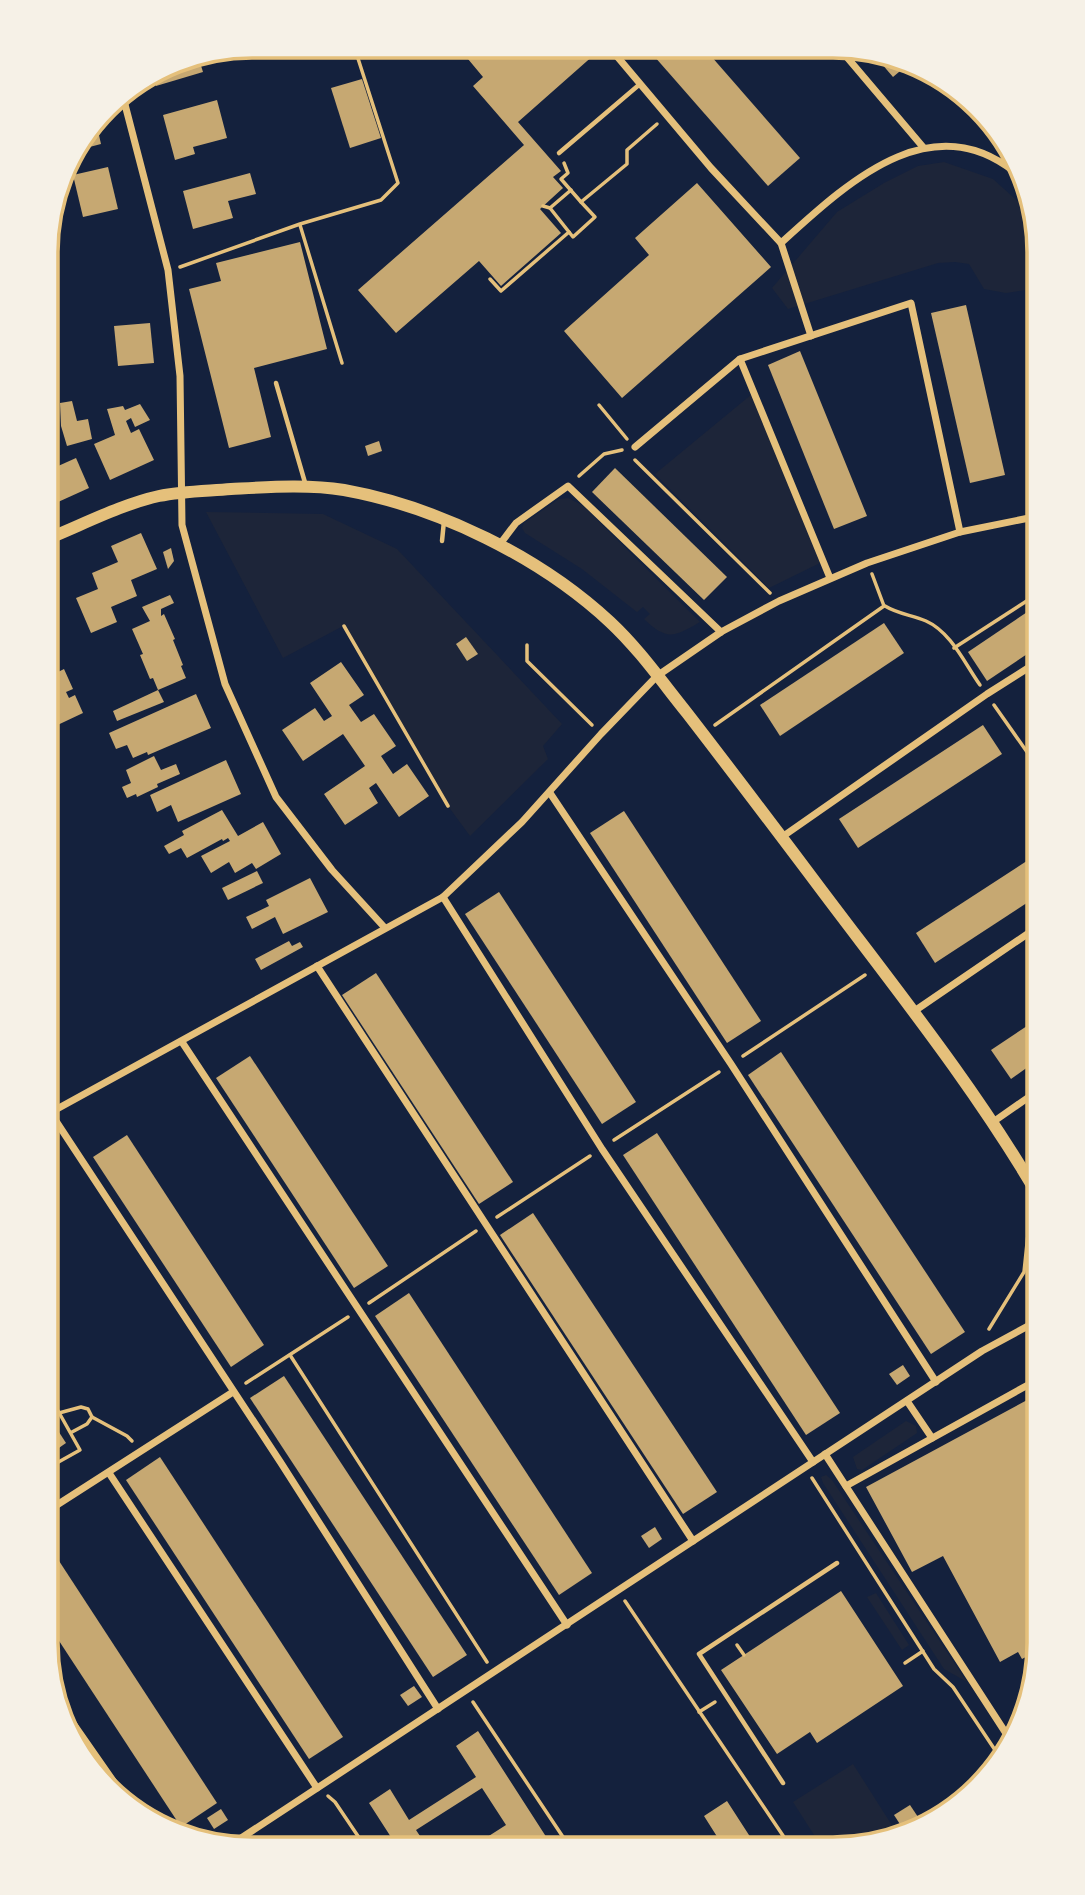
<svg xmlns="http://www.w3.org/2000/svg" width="1085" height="1895" viewBox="0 0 1085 1895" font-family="'Asap Condensed',sans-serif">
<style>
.green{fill:#1d2539}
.building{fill:#c6a872}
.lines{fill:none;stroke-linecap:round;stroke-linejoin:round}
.path{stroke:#e5c07b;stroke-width:3.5}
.service{stroke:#e5c07b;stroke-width:4.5}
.minor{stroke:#e5c07b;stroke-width:7}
.tertiary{stroke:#e5c07b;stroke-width:12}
.rim{fill:none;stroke:#e5c07b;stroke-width:3.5}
</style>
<rect width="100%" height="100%" fill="#14213d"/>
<g class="green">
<path d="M944 162 993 179 1033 215 1039 252V288L1006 293 984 289 969 264 955 262 938 263 788 309 772 288 837 212 884 183 918 166Z"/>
<path d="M752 394 820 563 769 588 655 474Z"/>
<path d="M568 498 582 505 700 622C674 637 667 641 644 619L650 614 643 607 637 612 582 569 525 533 522 528 524 523 559 499Z"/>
<path d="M206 512 323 514 397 549 562 724 543 746 548 759 470 836 448 806 343 626 283 658Z"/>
<path d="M906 1421 916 1426 917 1433 862 1470 857 1469 853 1457Z"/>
<path d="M826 1475 832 1480 967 1682 944 1669 823 1483 821 1477Z"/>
<path d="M876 1593 909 1645 902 1650 867 1597Z"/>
<path d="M853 1764 900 1838 823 1849 793 1802Z"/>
</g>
<g class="building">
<path d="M482 47 589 48 595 54 518 122 561 171 553 177 563 188 540 209 561 233 501 286 479 261 396 333 358 290 524 145 473 86 483 77 468 59Z"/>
<path d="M647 48H704L800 158 768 186Z"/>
<path d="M869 49H873L906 66 893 77Z"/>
<path d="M198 56 203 72 156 86 152 74 173 61Z"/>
<path d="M362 79 381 138 350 148 331 88Z"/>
<path d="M217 100 227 138 193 147 195 154 175 160 163 115Z"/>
<path d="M96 122 101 144 74 151Z"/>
<path d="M108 167 118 209 83 217 73 175Z"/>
<path d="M250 173 256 194 228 201 233 218 193 229 183 191Z"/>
<path d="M697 183 771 267 622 398 564 331 649 255 635 238Z"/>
<path d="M300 242 327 349 254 368 271 437 229 448 189 289 221 281 216 263Z"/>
<path d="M966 305 1005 475 970 483 931 313Z"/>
<path d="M150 323 154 363 118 366 114 326Z"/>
<path d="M800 351 867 516 834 529 768 365Z"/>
<path d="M72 401 77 421 88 419 92 439 67 446 61 426 60 403Z"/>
<path d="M140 404 150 420 135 427 131 418 126 421 131 433 139 429 154 460 110 480 94 444 115 435 107 409 123 406 125 410Z"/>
<path d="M51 431 59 457 47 463V433Z"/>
<path d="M379 441 382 451 368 456 365 446Z"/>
<path d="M76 458 89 488 47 507V471Z"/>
<path d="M615 468 727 577 704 600 592 492Z"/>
<path d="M141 533 157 569 131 580 137 596 111 607 117 622 91 633 76 598 98 589 92 573 118 562 111 546Z"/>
<path d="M171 548 174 561 168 569 163 552Z"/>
<path d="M170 595 174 603 161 609V616L164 614 175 639 173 640 183 665 181 666 186 678 158 690 153 678 150 679 140 655 143 654 132 629 150 621 142 607Z"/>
<path d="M1039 604V646L987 681 968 652Z"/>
<path d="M884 623 904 653 780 736 760 705Z"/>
<path d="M466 637 478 654 467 661 456 644Z"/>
<path d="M52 643 59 660 53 663 58 672 64 669 73 689 66 692 69 698 75 695 83 713 47 730V646Z"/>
<path d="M341 662 364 695 349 705 361 722 374 714 396 746 381 756 393 774 407 764 429 796 399 817 376 783 369 788 378 803 345 825 324 794 365 766 343 734 303 761 282 730 315 708 324 721 332 716 310 683Z"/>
<path d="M158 690 164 702 117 721 113 711Z"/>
<path d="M196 694 211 728 148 755 147 752 133 758 127 745 116 749 109 733Z"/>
<path d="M983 725 1002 754 858 848 839 819Z"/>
<path d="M154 756 161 770 176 764 180 774 157 784 158 787 137 797 136 794 127 798 122 787 131 783 126 770Z"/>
<path d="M226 760 241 794 178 822 171 805 157 812 150 795Z"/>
<path d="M222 810 238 836 263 822 281 854 256 869 252 863 235 873 229 862 211 873 201 856 230 841 228 838 223 841 222 839 187 858 181 848 169 854 164 846 184 835 182 831Z"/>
<path d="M624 811 761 1021 727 1043 590 833Z"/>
<path d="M1039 853V895L935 963 916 933Z"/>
<path d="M257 871 263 883 228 900 222 888Z"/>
<path d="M310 878 328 912 283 934 275 917 252 929 246 917 269 906 266 900Z"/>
<path d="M499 892 636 1102 602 1124 465 914Z"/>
<path d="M289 941 292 946 300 942 303 947 261 970 255 959Z"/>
<path d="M376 973 513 1182 479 1204 342 995Z"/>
<path d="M1039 1018V1059L1011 1079 991 1050Z"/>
<path d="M781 1052 965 1332 931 1354 748 1075Z"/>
<path d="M250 1056 388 1266 354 1288 216 1078Z"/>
<path d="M54 1072 59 1081 46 1089V1077Z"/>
<path d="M657 1133 840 1413 806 1435 623 1155Z"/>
<path d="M127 1135 264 1345 231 1367 93 1157Z"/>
<path d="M533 1213 717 1492 683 1514 500 1235Z"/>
<path d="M409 1293 592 1573 559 1595 375 1316Z"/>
<path d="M903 1365 910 1376 897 1385 889 1374Z"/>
<path d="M284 1376 467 1655 433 1677 250 1398Z"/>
<path d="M1029 1399 1039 1418V1650L1022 1659 1018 1652 1000 1662 943 1556 912 1572 866 1487Z"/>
<path d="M46 1412 66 1443 46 1457Z"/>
<path d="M160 1457 343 1737 309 1759 126 1480Z"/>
<path d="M655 1527 662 1539 649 1548 641 1536Z"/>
<path d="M46 1541 217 1803 181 1827 46 1621Z"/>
<path d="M841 1591 903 1686 817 1743 810 1732 777 1754 721 1670Z"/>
<path d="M414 1686 422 1697 408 1706 400 1695Z"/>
<path d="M478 1731 554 1849H522L514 1837 497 1848H470L506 1825 482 1788 416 1830 428 1848H398L369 1803 390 1789 409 1820 476 1777 456 1746Z"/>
<path d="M727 1801 758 1849H719L723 1846 704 1816Z"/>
<path d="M910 1805 924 1826 907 1835 894 1815Z"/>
<path d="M221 1809 228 1820 214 1829 207 1818Z"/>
</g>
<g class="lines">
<g class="path">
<path d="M564 163 568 173 561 179 581 202 627 164V150L657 124"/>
<path d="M543 206 550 208 571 190"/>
<path d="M300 225 342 363"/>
<path d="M569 232 573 237 595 217 581 202"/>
<path d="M180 267 300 224 381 200 398 183 354 46"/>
<path d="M490 279 501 291 569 232 550 208"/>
<path d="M599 405 627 439"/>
<path d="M635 460 770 593"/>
<path d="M579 476 604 454 622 450"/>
<path d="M885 606C898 614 912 615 926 621 951 632 965 664 980 685"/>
<path d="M344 626 448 806"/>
<path d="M527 645V661L592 725"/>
<path d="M954 648 1039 593"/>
<path d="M994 705 1039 769"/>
<path d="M715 725 884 606 872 574"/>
<path d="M743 1056 865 975"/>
<path d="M614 1140 719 1072"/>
<path d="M497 1217 590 1156"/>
<path d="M369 1303 476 1231"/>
<path d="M989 1329 1024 1272 1028 1234 1039 1222"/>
<path d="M290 1355 487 1662"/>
<path d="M246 1383 348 1317"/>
<path d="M1033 1397 1039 1408"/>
<path d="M59 1413 81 1407 88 1409 92 1417 87 1424 72 1432"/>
<path d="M92 1417 127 1436 132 1441"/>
<path d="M46 1469 80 1450 57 1409 46 1395"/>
<path d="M812 1478 934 1669 953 1687 1001 1759"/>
<path d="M625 1601 792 1849"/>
<path d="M737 1645 744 1655"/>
<path d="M905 1663 923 1651"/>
<path d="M473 1702 571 1849"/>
<path d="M699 1712 715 1702"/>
<path d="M328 1796 335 1802 366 1848"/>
</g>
<g class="service">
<path d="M559 153 640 84"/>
<path d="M276 383 306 486"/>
<path d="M442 541 444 521"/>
<path d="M783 1783 699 1654 837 1563"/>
</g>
<g class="minor">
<path d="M610 48 711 168 781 243 811 336"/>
<path d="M840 49 923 147"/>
<path d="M122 93 168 270 180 376 182 525 225 684 276 797 332 870 385 928"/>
<path d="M781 243C850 180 938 98 1026 182"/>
<path d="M740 359 830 578"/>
<path d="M635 447 740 359 911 303 960 532"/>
<path d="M500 544 516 523 568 486 721 632"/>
<path d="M550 793 731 1064 936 1382"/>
<path d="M782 837 987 694 1039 661"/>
<path d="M443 897 602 1149 813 1462"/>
<path d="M317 966 693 1541"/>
<path d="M913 1012 1039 926"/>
<path d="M182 1042 567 1625"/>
<path d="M50 1112 281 1463 438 1709"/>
<path d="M46 1115 443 897 522 822 601 734 657 676 721 632 779 601 867 563 960 532 1039 516"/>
<path d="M993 1122 1039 1090"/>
<path d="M907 1401 932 1438"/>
<path d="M825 1454 1009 1738"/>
<path d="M109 1473 317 1788"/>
<path d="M846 1486 1026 1386"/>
<path d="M46 1512 233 1392"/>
<path d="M54 1696 130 1805"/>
<path d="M226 1848 982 1351 1039 1320"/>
</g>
<path class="tertiary" d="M47 539C82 525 122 504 159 496 182 491 207 491 231 489 268 487 308 484 344 490 438 507 540 557 610 622 639 649 662 682 687 713 728 766 768 819 808 872 887 978 972 1082 1039 1197"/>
</g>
<path d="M0 0H1085V1895H0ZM252 58H833A194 194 0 0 1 1027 252V1643A194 194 0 0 1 833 1837H252A194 194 0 0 1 58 1643V252A194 194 0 0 1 252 58Z" fill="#f6f1e7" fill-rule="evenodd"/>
<path class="rim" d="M252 58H833A194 194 0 0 1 1027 252V1643A194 194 0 0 1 833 1837H252A194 194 0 0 1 58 1643V252A194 194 0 0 1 252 58Z"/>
</svg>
